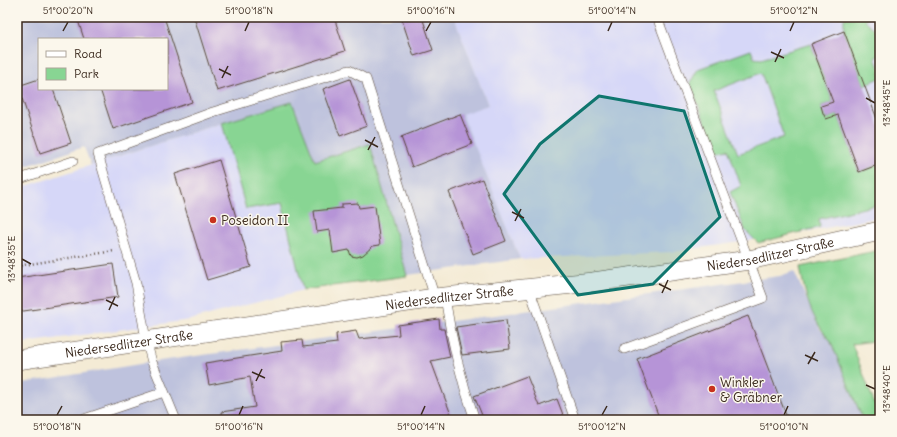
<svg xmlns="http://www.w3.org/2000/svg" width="897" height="437" viewBox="0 0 897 437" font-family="Delius,sans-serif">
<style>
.built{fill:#d6d7f8}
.industrial{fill:#bec2dd;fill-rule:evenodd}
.green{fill:#88d593;stroke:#628058;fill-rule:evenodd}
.building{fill:#b694d7}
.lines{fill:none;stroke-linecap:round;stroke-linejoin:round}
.lane-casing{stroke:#574739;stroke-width:10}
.street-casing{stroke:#574739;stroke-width:20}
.path{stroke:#574739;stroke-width:2.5;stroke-dasharray:1 3;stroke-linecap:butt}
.lane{stroke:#fff;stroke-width:9}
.street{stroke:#fff;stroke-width:19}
.marked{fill:#0f766e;fill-opacity:0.2;stroke:#0f766e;stroke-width:3;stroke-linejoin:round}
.ticks{fill:none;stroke:#3b2a1e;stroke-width:1.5}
.poi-dot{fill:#c8321e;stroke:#fbf7ec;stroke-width:1.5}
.labels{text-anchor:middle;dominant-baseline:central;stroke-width:3;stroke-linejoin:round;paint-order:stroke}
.poi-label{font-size:13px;fill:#3b2a1e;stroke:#fbf7ec;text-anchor:start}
.street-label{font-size:13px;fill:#3b2a1e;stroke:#fbf7ec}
.neatline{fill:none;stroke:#3b2a1e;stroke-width:1.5}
.ticks-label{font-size:10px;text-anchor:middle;fill:#3b2a1e}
</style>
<rect width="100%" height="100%" fill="#fbf7ec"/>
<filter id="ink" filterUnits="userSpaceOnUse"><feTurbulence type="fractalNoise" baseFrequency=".025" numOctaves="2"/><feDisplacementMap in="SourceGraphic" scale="8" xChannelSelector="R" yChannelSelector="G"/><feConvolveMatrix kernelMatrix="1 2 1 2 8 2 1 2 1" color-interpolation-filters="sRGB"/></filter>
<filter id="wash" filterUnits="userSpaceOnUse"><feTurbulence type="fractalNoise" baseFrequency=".012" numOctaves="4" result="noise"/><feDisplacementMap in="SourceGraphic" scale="16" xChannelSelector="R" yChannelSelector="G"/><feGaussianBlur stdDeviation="0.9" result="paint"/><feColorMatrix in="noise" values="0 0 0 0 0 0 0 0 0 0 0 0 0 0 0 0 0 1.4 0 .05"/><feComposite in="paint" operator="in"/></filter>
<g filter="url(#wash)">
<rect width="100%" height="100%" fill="#f4ebd5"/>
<g class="built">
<path d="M454 17H880V217L806 232 672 252 520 259 461 113 488 105Z"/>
<path d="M222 123 246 209 282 202 303 290 190 320 17 344V189Z"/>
</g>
<g class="industrial">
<path d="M17 17H454L488 105 462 114 520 259 303 290 282 203 246 209 222 123 91 165 84 147 17 169ZM39 39H167V89H39Z"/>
<path d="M794 271 820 329 830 340 863 420H17V384L152 362 780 276Z"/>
</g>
<g class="green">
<path d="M868 17 865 20 880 34V54L875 58 880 70V78L864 85 844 31V18Z"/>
<path d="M811 44 833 102 821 106 826 119 838 115 859 172 880 164V204L819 219 820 227 758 243 745 230 730 192 741 186 728 149 716 152 690 83 698 69 751 50 754 58 761 59ZM761 73 784 137 738 154 714 91Z"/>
<path d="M292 102 315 161 370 144 407 276 303 290 282 203 246 209 222 123Z"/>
<path d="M880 250V340L852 344 880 418V420H863L830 340C811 319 805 295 800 267Z"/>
</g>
<g id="blocks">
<g class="building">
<path d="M77 17H164L192 102 113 129 100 89H167V39H84Z"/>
<path d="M194 17H334L345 51 217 91Z"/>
<path d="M401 17H422L433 50 414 56Z"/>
<path d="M844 31 880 127V164L859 172 838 115 826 119 823 113 821 106 833 102 811 44Z"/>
<path d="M39 79V89H53L71 143 40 153 18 86Z"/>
<path d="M350 79 367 126 340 136 323 89Z"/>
<path d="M460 114 472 144 412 167 401 137Z"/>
<path d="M219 160 251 267 207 280 175 174Z"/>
<path d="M482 179 506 241 473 254 449 192Z"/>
<path d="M358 203 359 208 375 206 380 245 373 246 363 255 357 257 351 256 349 250 333 253 330 230 317 232 314 211 342 208V204Z"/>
<path d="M113 264 118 297 17 312V278Z"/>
<path d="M748 316 788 420H660L637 359Z"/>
<path d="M439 319 440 329H444L450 357 431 361 453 420H222L221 412 255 407 250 377 209 385 205 363 282 351 281 342 302 340 303 347 337 343 336 334 356 331 359 339 399 335 398 325Z"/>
<path d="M506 320 510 349 462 355 456 327Z"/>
<path d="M527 376 539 406 557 399 565 420H484L474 396Z"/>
</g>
</g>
</g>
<g filter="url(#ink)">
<use href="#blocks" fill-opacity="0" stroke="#574739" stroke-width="1"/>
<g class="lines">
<defs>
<g id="lane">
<path d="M17 180 73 161"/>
<path d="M529 288 575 420"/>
<path d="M445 297C451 339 461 380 475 420"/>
<path d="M624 349 763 298 657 17"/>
<path d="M81 420 164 392"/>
<path d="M176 420 152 362 146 340 136 283 98 154 213 112 349 70 366 79 435 298"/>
</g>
<g id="street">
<path id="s1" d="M17 360 435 298 593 282 749 260 880 231"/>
</g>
</defs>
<use href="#lane" class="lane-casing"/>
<use href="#street" class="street-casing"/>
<path class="path" d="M17 266 114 251"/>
<use href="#lane" class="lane"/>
<use href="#street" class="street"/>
</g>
</g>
<path class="marked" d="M599 96 684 111 720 217 653 284 578 295 504 194 540 144Z"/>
<path class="ticks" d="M63 31 68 22M245 31 249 22M426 31 431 22M608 31 612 22M790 31 794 22M771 52 784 58M775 62 781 49M219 69 231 75M222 78 228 66M866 98 875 103M365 140 378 147M368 150 375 137M512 212 524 218M515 221 521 209M22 259 31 264M659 284 671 290M662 293 668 280M106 300 118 306M109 310 115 297M805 355 818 361M808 364 815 352M252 372 265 378M256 381 262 369M866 385 875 389M57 415 62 406M239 415 243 406M421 415 425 406M602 415 607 406M784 415 788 406"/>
<g class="poi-dot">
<circle cx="213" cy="220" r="4"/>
<circle cx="712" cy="389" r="4"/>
</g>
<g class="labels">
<g class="poi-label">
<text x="221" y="220">Poseidon II</text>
<text x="720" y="382">Winkler<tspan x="720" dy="15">&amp; Gräbner</tspan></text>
</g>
<g class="street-label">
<text stroke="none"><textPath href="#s1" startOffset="761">Niedersedlitzer Straße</textPath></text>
<text stroke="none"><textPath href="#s1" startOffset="437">Niedersedlitzer Straße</textPath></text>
<text stroke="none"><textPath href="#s1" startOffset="113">Niedersedlitzer Straße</textPath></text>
</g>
</g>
<rect width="897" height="437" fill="none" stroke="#fbf7ec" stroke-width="44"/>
<rect x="38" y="38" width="130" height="52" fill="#fbf7ec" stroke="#aea59a"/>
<rect x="46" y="51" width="20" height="6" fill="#ffffff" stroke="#aea59a"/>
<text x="74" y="58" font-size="12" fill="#3b2a1e">Road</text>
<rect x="46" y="68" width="20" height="12" fill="#88d593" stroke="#aea59a"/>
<text x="74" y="78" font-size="12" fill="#3b2a1e">Park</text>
<rect x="22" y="22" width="853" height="393" class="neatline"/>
<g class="ticks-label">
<text x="68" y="14">51°00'20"N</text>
<text x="249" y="14">51°00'18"N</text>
<text x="431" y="14">51°00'16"N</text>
<text x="612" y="14">51°00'14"N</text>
<text x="794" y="14">51°00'12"N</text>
<text transform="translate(886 103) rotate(-90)" y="4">13°48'45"E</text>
<text transform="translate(11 259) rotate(-90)" y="4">13°48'35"E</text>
<text transform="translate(886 389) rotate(-90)" y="4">13°48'40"E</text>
<text x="57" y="430">51°00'18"N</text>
<text x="239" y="430">51°00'16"N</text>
<text x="421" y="430">51°00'14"N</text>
<text x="602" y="430">51°00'12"N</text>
<text x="784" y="430">51°00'10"N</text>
</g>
</svg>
